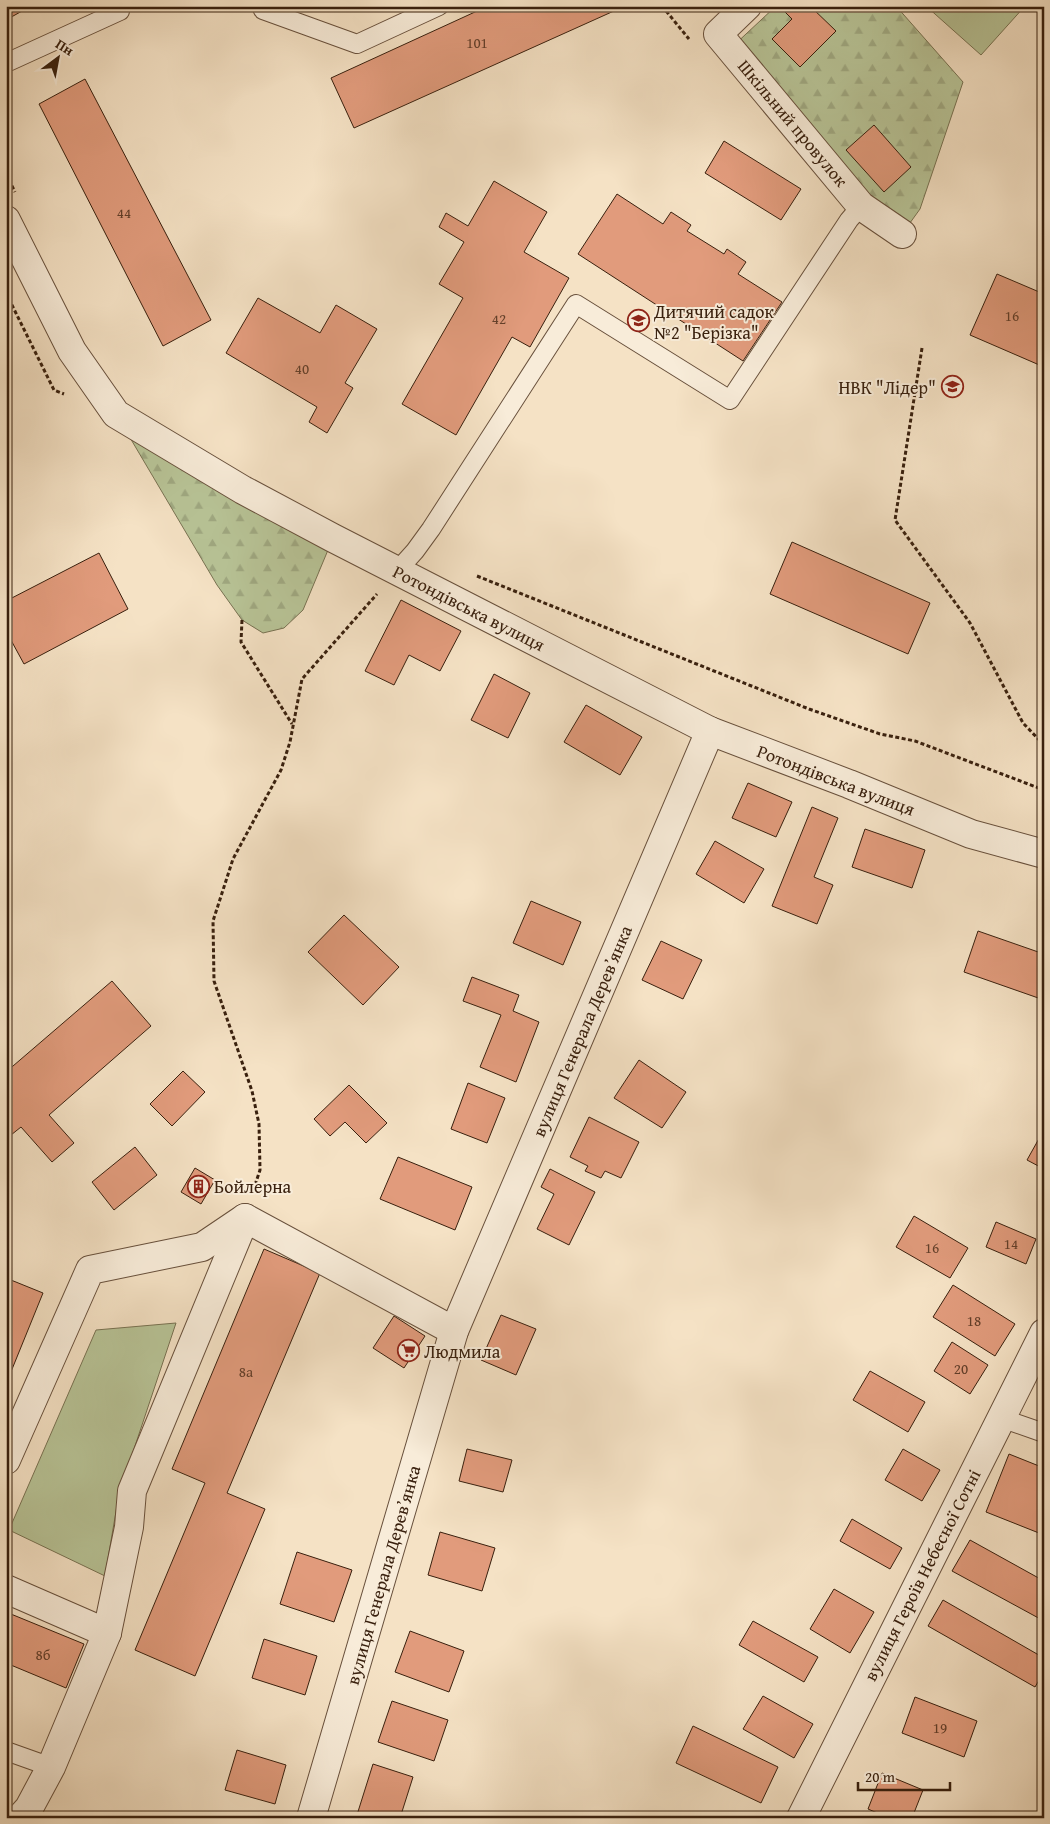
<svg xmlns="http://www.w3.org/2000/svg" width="1050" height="1824" viewBox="0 0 1050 1824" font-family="'Gentium Book Plus',serif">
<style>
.green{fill:#b8c497;stroke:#787252}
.forest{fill:url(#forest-firs);stroke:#787252}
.building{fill:#e19b7c;stroke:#39200e}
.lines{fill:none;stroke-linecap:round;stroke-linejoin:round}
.lane-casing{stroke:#68503c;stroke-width:20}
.street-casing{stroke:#68503c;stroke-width:30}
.path{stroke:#39200e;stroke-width:3;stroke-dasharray:4 2.5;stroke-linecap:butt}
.lane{stroke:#f8ecd9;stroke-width:18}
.street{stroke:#f8ecd9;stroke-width:28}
.labels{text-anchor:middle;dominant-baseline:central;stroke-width:4;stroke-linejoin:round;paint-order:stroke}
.number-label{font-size:15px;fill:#633f2a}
.street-label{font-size:18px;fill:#39200e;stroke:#f8ecd9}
.poi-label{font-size:18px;fill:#39200e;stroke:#f8ecd9;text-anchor:start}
</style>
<defs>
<pattern id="forest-firs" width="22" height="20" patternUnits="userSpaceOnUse" patternTransform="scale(1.25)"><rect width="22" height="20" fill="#b8c497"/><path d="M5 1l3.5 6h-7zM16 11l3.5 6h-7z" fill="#9fa881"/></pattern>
</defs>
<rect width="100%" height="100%" fill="#f5e2c5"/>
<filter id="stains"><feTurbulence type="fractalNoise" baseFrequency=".004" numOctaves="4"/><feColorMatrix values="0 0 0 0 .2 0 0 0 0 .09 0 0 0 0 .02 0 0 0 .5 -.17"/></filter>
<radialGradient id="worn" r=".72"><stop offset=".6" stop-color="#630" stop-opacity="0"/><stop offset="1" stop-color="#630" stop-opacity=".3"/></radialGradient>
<g class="green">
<path d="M926 6H1025L981 55Z"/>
<path d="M176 1323 119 1494 105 1576 9 1530 96 1330Z"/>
</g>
<g class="forest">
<path d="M776 6H896L963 82 920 209 902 234 731 48Z"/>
<path d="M116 414 333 538 303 610 284 628 263 633 242 620 217 585Z"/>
</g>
<g class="building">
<path d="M6 6H31L6 20Z"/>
<path d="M488 6H625L354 128 331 78Z"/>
<path d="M787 6H810L836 31 800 67 772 39 792 19 783 10Z"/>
<path d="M85 79 211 320 163 346 39 104Z"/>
<path d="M874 125 911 167 884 192 846 150Z"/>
<path d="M724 141 801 189 781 220 705 173Z"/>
<path d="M494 181 547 212 524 252 569 278 530 347 512 337 456 435 402 404 463 298 439 284 464 242 439 227 446 213 468 226Z"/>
<path d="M617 194 663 224 671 212 691 225 687 231 724 254 727 249 746 262 738 274 782 302 743 361 578 254Z"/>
<path d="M997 274 1044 294V367L970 335Z"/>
<path d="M258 298 320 333 336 305 377 329 345 383 353 388 327 433 309 422 317 407 226 353Z"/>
<path d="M792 542 930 603 908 654 770 594Z"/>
<path d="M99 553 128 609 24 664 6 631V601Z"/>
<path d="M401 600 461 631 440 671 409 655 394 685 365 671Z"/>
<path d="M494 674 530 693 508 738 471 720Z"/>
<path d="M586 705 642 737 620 775 564 742Z"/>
<path d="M748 783 792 802 776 837 732 818Z"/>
<path d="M812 807 838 818 814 877 833 885 817 924 772 906Z"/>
<path d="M865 829 925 850 912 888 852 867Z"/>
<path d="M715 841 764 869 744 903 696 874Z"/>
<path d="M531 901 581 922 563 965 513 943Z"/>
<path d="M344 915 399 967 363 1005 308 952Z"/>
<path d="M978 931 1044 954V1000L964 972Z"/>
<path d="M661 941 702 960 683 999 642 980Z"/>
<path d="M472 977 519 995 513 1011 539 1022 516 1082 480 1067 501 1015 463 1001Z"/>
<path d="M112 981 151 1026 49 1115 74 1143 52 1162 21 1127 6 1139V1072Z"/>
<path d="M639 1060 686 1092 662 1128 614 1098Z"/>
<path d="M183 1071 205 1092 172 1126 150 1104Z"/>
<path d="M468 1083 505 1098 487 1143 451 1129Z"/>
<path d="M349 1085 387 1123 366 1143 345 1122 330 1136 314 1119Z"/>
<path d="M589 1117 639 1142 621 1178 605 1171 601 1178 585 1171 588 1166 570 1157Z"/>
<path d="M1041 1135 1044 1137V1169L1027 1160Z"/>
<path d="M135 1147 157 1175 114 1210 92 1182Z"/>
<path d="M398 1157 472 1187 455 1230 380 1199Z"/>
<path d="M195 1168 215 1180 201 1204 181 1192Z"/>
<path d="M550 1169 595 1192 569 1245 537 1229 554 1194 541 1187Z"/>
<path d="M914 1216 968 1248 950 1278 896 1247Z"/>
<path d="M996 1222 1036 1239 1026 1264 986 1247Z"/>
<path d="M264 1249 320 1273 227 1493 265 1509 195 1676 135 1650 205 1483 172 1469Z"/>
<path d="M6 1278 43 1293 6 1384Z"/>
<path d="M953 1285 1015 1324 995 1356 933 1317Z"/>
<path d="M501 1315 536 1329 516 1375 481 1360Z"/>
<path d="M394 1316 425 1336 404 1368 373 1348Z"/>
<path d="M952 1342 988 1365 970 1394 934 1371Z"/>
<path d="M870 1371 925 1402 908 1432 853 1400Z"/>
<path d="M467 1449 512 1460 503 1492 459 1481Z"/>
<path d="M903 1449 940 1470 922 1501 885 1480Z"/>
<path d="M1009 1454 1044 1468V1535L986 1512Z"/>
<path d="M852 1519 902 1548 890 1569 840 1541Z"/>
<path d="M440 1532 495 1548 482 1591 428 1575Z"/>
<path d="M970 1540 1044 1581V1621L952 1571Z"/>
<path d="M297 1552 352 1570 334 1622 280 1604Z"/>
<path d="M834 1589 874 1612 850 1653 810 1629Z"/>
<path d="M943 1600 1044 1658V1672L1035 1687 928 1626Z"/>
<path d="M6 1612 84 1644 66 1688 6 1663Z"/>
<path d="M753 1621 818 1657 804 1682 739 1645Z"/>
<path d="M410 1631 464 1651 449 1692 395 1672Z"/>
<path d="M264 1639 317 1656 305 1695 252 1678Z"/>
<path d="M763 1696 813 1724 794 1758 743 1729Z"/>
<path d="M915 1697 977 1721 964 1757 902 1733Z"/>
<path d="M392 1701 448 1720 434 1761 378 1742Z"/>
<path d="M693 1726 778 1767 761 1803 676 1763Z"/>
<path d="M237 1750 286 1765 275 1804 225 1790Z"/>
<path d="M373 1764 413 1777 400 1818H356Z"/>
<path d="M882 1773 923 1790 912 1818H889L868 1809Z"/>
</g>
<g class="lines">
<defs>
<g id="lane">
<path d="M261 6 263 10 357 44 439 6"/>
<path d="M6 63 120 11 121 6"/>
<path d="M397 571 415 551 431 529 576 304 730 400 849 220 861 206"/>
<path d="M1001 1418 1044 1433"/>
<path d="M6 1751 51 1767"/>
</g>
<g id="street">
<path d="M747 6 718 34 861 206 902 234"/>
<path d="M6 220 72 351 116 414 243 490 333 538 710 731 849 784 971 834 1044 854"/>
<path d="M6 1460 90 1270 202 1247 245 1218"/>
<path d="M6 1589 107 1633"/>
<path d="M20 1818 29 1808 51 1767 107 1633 129 1527 132 1491 245 1218 454 1331"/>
<path d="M311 1818 454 1331 710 731"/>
<path d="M801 1818 1044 1333"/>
</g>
</defs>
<use href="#lane" class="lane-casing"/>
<use href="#street" class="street-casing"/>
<g class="path">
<path d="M662 6 689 39"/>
<path d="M6 174 15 192"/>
<path d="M6 293 54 390 64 394"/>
<path d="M922 348 895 520 970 623 1023 723 1044 745"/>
<path d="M477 576 809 709 880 734 915 741 1044 790"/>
<path d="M242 620 241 642 292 724"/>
<path d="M253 1191 260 1170 259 1124 252 1091 214 981 213 921 233 859 281 770 290 742 302 679 377 594"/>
</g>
<use href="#lane" class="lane"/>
<use href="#street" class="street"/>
</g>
<defs>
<symbol id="school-ring" viewBox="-11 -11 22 22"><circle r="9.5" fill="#f8ecd9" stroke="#8f2418" stroke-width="1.5"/><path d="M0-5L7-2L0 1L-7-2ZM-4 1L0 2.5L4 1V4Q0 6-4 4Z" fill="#8f2418"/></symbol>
<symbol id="building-ring" viewBox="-11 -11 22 22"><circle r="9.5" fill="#f8ecd9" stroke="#8f2418" stroke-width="1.5"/><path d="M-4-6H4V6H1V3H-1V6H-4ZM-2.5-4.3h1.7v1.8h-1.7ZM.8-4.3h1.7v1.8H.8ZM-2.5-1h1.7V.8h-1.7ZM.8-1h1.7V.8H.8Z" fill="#8f2418"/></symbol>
<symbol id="supermarket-ring" viewBox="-11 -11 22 22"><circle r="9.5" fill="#f8ecd9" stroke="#8f2418" stroke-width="1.5"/><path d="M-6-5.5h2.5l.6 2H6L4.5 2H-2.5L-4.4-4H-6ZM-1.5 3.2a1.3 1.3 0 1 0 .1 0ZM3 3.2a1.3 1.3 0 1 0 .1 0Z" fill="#8f2418"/></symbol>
</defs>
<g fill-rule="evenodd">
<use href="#school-ring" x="626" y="308" width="25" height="25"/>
<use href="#school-ring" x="940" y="374" width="25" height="25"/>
<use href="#building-ring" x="186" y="1174" width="25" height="25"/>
<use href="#supermarket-ring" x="396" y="1338" width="25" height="25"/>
</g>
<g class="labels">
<g class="number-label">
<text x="477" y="42">101</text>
<text x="124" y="212">44</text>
<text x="1012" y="315">16</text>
<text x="499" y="318">42</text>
<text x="302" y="368">40</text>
<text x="1011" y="1243">14</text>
<text x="932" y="1247">16</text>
<text x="974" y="1320">18</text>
<text x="961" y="1368">20</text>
<text x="246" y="1371">8а</text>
<text x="43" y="1654">8б</text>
<text x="940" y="1727">19</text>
</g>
<g class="street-label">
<text transform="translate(793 123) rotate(50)">Шкільний провулок</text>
<text transform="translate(469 608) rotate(27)">Ротондівська вулиця</text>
<text transform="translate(836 780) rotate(21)">Ротондівська вулиця</text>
<text transform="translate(582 1031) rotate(-67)">вулиця Генерала Деревʼянка</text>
<text transform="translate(383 1575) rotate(-74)">вулиця Генерала Деревʼянка</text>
<text transform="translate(922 1575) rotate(-63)">вулиця Героїв Небесної Сотні</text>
</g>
<g class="poi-label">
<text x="654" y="311">Дитячий садок<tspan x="654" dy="21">№2 "Берізка"</tspan></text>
<text x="936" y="387" text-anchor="end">НВК "Лідер"</text>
<text x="214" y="1186">Бойлерна</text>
<text x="424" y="1351">Людмила</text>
</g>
</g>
<rect width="1050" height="1824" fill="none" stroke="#f5e2c5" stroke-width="25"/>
<rect x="8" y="8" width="1035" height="1809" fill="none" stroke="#39200e" stroke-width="2.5"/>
<rect x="12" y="12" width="1025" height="1799" fill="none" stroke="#39200e"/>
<g transform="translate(58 58) rotate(32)" stroke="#f8ecd9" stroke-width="4" paint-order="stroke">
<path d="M0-4L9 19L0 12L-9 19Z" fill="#39200e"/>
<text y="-8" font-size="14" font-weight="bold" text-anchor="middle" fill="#39200e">Пн</text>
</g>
<path d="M858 1782v8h92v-8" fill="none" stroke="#39200e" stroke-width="2.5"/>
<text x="865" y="1782" font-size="15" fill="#39200e" stroke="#f8ecd9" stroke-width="4" paint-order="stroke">20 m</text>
<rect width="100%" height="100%" filter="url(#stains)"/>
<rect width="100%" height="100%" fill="url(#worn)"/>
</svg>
